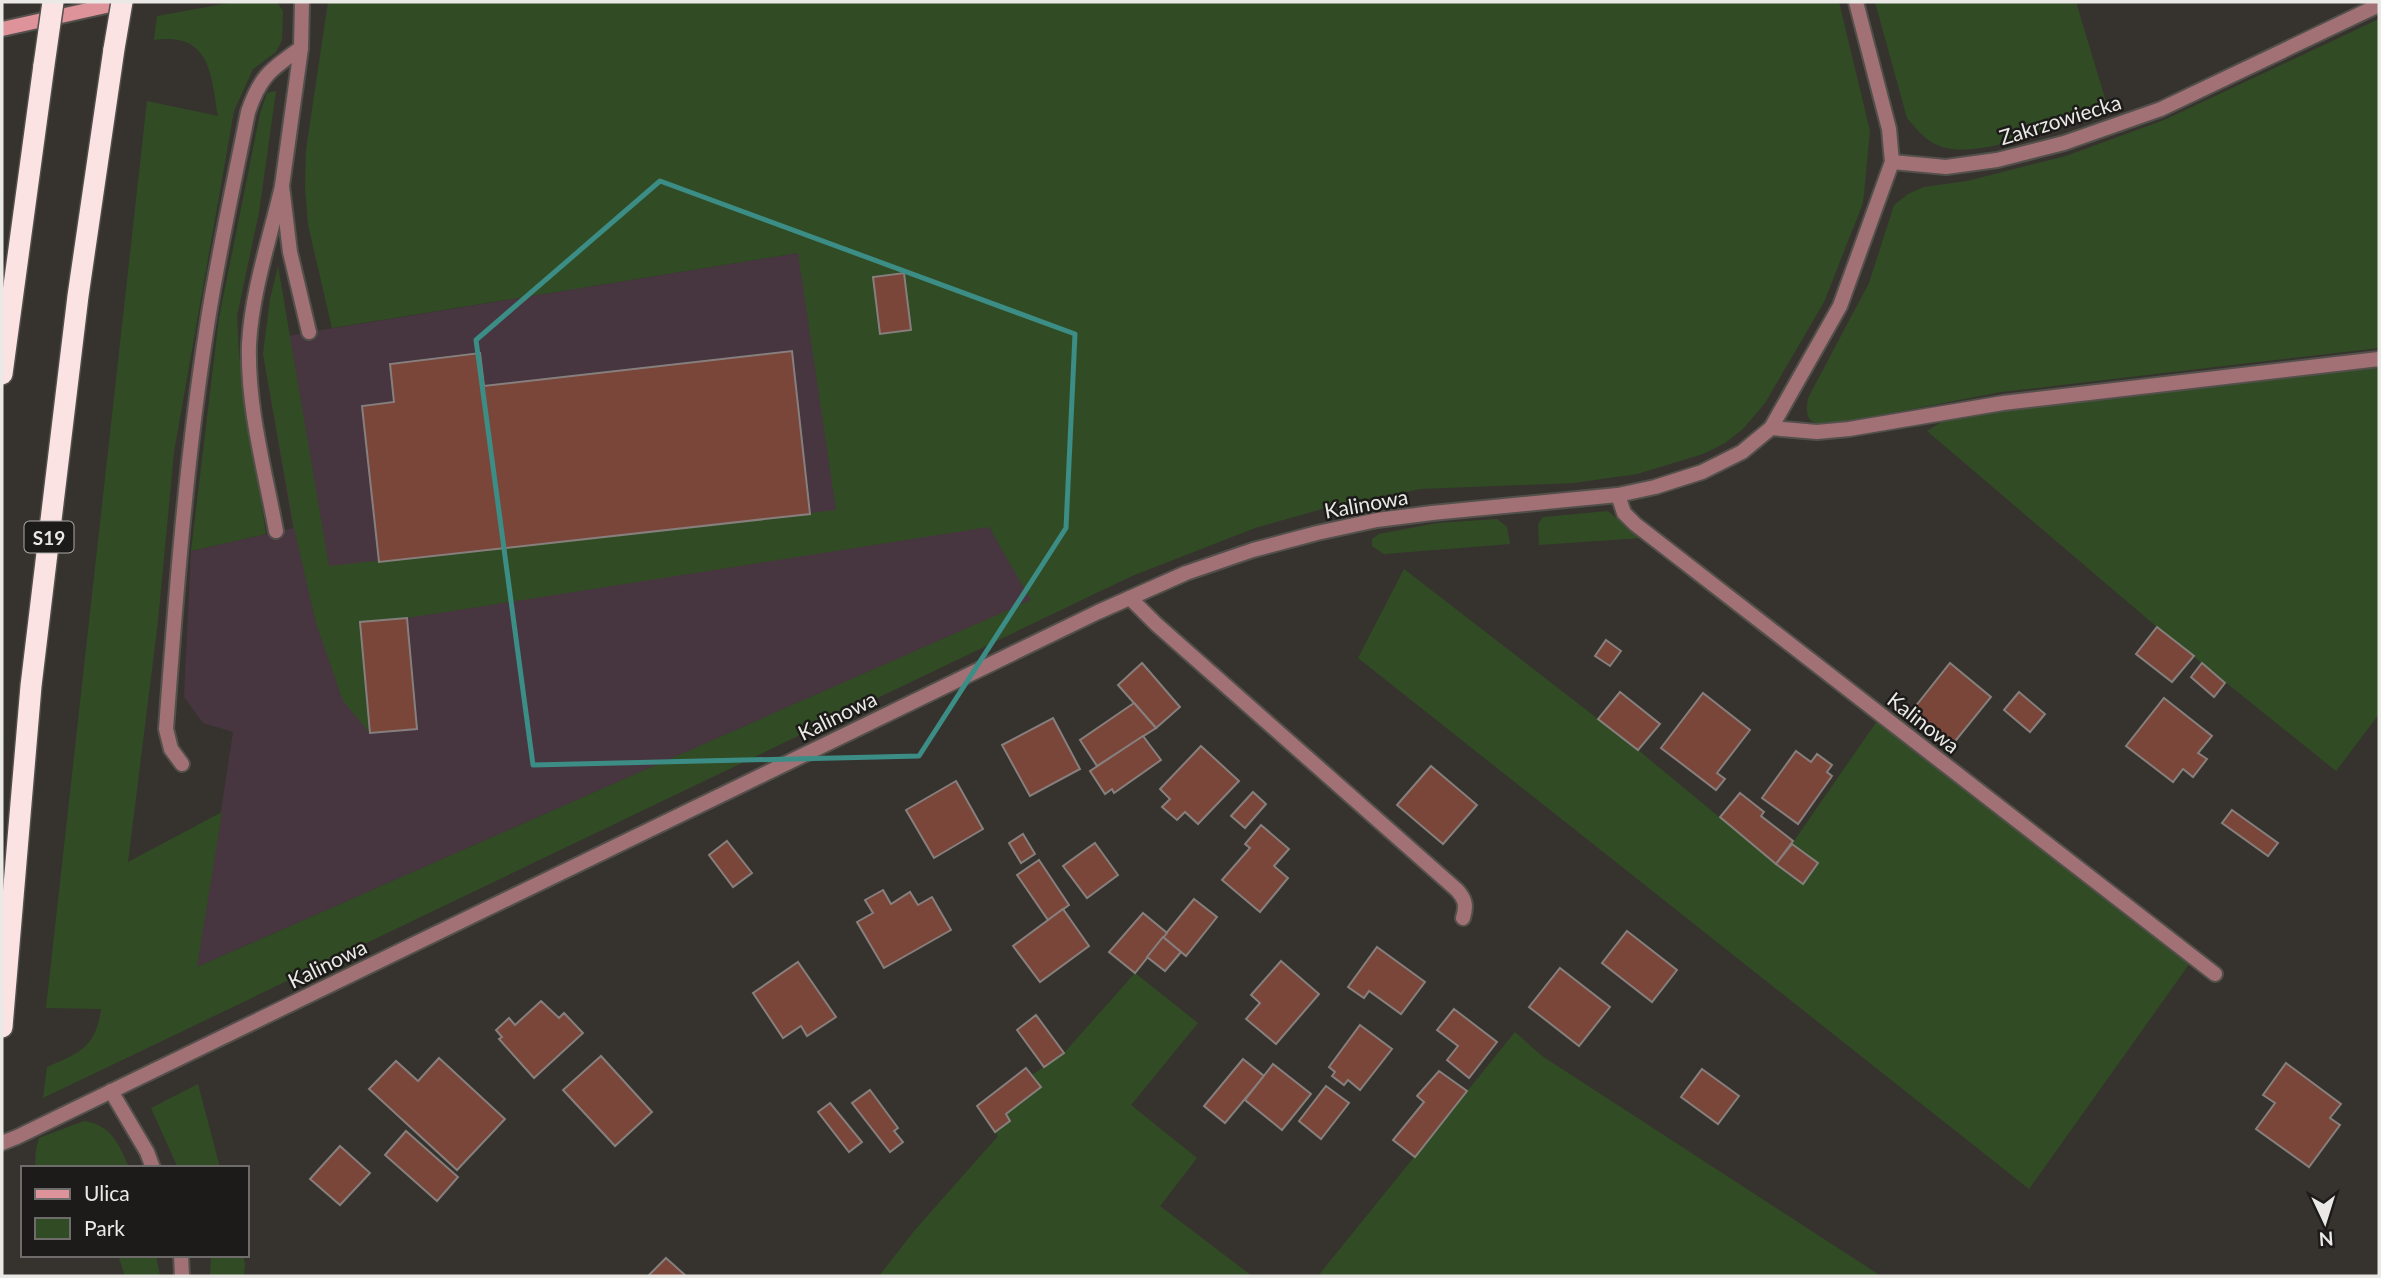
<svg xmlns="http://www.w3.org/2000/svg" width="2381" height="1278" viewBox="0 0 2381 1278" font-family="Lato,sans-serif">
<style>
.industrial{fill:#47353f}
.green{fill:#314c24}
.building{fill:#7a4639;stroke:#867f7d;stroke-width:2}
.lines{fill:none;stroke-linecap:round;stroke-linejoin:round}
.lane-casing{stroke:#53504b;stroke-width:18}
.street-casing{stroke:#53504b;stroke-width:18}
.secondary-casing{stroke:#53504b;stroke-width:18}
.highway-casing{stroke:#53504b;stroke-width:24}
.lane{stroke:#a17175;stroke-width:14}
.street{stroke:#a17175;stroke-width:14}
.secondary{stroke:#de929a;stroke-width:14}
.highway{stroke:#fbe3e4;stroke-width:21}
.highway-bridge-casing{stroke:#53504b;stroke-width:24;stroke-linecap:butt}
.highway-bridge{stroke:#fbe3e4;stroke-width:21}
.marked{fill:none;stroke:#3b8d86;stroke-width:5;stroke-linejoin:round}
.labels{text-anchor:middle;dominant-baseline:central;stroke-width:5;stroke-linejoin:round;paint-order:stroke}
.shield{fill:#1c1b19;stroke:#acaba8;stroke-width:2}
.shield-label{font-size:19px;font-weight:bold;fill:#eae9e5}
.street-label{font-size:21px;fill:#eae9e5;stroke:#1c1b19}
</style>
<rect width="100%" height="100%" fill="#36332e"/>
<path class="industrial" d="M798 253 989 526 1032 600 197 967 233 732 203 723 184 697 191 551 293 528 263 354 289 336 309 332Z"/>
<g class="green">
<path d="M235 2H277L283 11 282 40 276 52 253 69 234 111 174 452 158 621 128 862 222 812 197 967 1031 600 989 527 407 618 361 622 370 733 343 701 316 623 294 528 263 354 270 299 278 266 329 566 836 510 798 253 332 328 308 225 305 187 306 150 328 2H1839L1870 131 1863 203 1824 302 1765 403 1743 429 1725 443 1703 454 1637 474 1573 483 1421 489 1340 504 1255 528 1132 576 43 1098 47 1067C80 1053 96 1047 101 1009L46 1008 147 101 218 116C211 73 210 32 154 40L157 16Z"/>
<path d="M1875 2H2076L2107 105C2065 121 1977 165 1935 144 1923 138 1915 127 1907 118Z"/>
<path d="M2379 19V348L2001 392 1829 425C1808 424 1805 418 1808 398L1869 283 1894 205 1908 194 1924 187 1967 181 2066 156 2164 120Z"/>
<path d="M276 91 259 212 237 316 239 354 266 534 191 551 219 318 260 114 267 93Z"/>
<path d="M2379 368V714L2336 771 2157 627 1927 431 1945 420 2058 403Z"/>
<path d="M1608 511 1641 538 1539 545 1538 524 1543 517Z"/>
<path d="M1497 519 1507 527 1510 544 1384 554 1372 546V539L1379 534 1437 523Z"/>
<path d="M1404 569 1638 750 1776 864 1818 863 1792 844 1877 721 2190 963 2029 1189 1358 658Z"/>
<path d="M1135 973 1198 1023 1131 1105 1197 1158 1160 1206 1252 1276H879L915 1230 998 1136 995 1132 1010 1121 1006 1114 1040 1088 1032 1075 1064 1053Z"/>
<path d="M1515 1032 1542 1056 1881 1276H1318Z"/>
<path d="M198 1084 220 1168H178L151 1108Z"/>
<path d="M84 1121C111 1125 119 1144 129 1168L35 1167 36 1149 39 1138Z"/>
<path d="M118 1255H156L160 1276H125Z"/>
<path d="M211 1255H243L245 1264 244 1276H210Z"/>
</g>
<g class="building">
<path d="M904 273 911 330 880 334 873 277Z"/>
<path d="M792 351 810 514 379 562 362 406 394 402 390 364 480 353 484 386Z"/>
<path d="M407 618 417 729 370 733 360 622Z"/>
<path d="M2157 627 2194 656 2172 682 2136 654Z"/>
<path d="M1606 640 1621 651 1610 666 1595 656Z"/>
<path d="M1142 663 1180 707 1156 728 1118 685Z"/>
<path d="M1950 663 1991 697 1952 745 1911 712Z"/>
<path d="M2202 663 2225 683 2214 697 2191 677Z"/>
<path d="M1620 692 1660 724 1638 750 1598 719Z"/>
<path d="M2019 692 2045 714 2030 732 2004 710Z"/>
<path d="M1703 693 1750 730 1717 773 1725 779 1716 790 1661 748Z"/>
<path d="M2164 698 2212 736 2198 753 2207 759 2193 777 2183 769 2173 782 2126 746Z"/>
<path d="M1134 703 1156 728 1097 766 1080 740Z"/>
<path d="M1053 718 1080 769 1030 796 1002 745Z"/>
<path d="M1143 736 1161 760 1114 793 1112 789 1105 794 1090 771Z"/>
<path d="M1201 746 1239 781 1198 824 1185 812 1177 820 1162 807 1170 799 1160 789Z"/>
<path d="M1796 751 1811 762 1817 754 1832 765 1827 772 1832 776 1798 824 1762 798Z"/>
<path d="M1431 766 1477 805 1443 844 1397 805Z"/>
<path d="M956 781 983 829 934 858 906 810Z"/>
<path d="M1253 792 1266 804 1245 828 1231 816Z"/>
<path d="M1740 793 1764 812 1761 816 1793 841 1776 864 1720 817Z"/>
<path d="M2232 810 2278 843 2268 856 2222 823Z"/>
<path d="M1261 825 1289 849 1274 866 1288 878 1260 912 1222 880 1250 848 1245 844Z"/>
<path d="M1023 834 1035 854 1021 863 1009 843Z"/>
<path d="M727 841 752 873 733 887 709 855Z"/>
<path d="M1095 843 1118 875 1087 898 1063 866Z"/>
<path d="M1792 844 1818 863 1803 884 1776 864Z"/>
<path d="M1039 860 1069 905 1048 920 1017 875Z"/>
<path d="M883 890 891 904 910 892 918 905 932 897 951 930 884 968 857 922 873 913 865 900Z"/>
<path d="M1194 899 1217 917 1186 956 1163 937Z"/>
<path d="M1063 909 1089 946 1040 982 1013 946Z"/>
<path d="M1143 913 1167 933 1135 973 1109 952Z"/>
<path d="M1627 931 1677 970 1652 1002 1602 963Z"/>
<path d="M1163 937 1181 952 1165 971 1147 957Z"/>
<path d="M1377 947 1425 982 1401 1014 1369 991 1364 998 1348 987Z"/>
<path d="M1281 961 1319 994 1276 1044 1246 1019 1260 1003 1251 995Z"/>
<path d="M798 962 836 1017 807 1036 801 1026 783 1038 753 993Z"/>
<path d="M1560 968 1610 1007 1579 1046 1529 1007Z"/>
<path d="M541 1001 559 1018 564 1013 583 1033 534 1078 499 1039 502 1037 496 1030 509 1018 515 1025Z"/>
<path d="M1454 1009 1497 1042 1469 1078 1447 1060 1458 1046 1437 1030Z"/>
<path d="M1036 1015 1064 1053 1044 1067 1017 1030Z"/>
<path d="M1360 1025 1392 1049 1360 1090 1348 1080 1344 1085 1332 1076 1335 1072 1329 1067Z"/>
<path d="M601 1056 652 1112 615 1146 563 1090Z"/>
<path d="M439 1058 505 1119 457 1170 369 1089 396 1061 418 1081Z"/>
<path d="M1243 1059 1264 1076 1225 1123 1204 1106Z"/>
<path d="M2286 1063 2341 1104 2330 1118 2340 1125 2309 1167 2256 1129 2275 1103 2263 1095Z"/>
<path d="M1273 1064 1311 1094 1282 1130 1245 1100Z"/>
<path d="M1026 1068 1041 1087 1006 1114 1010 1121 995 1132 977 1106Z"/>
<path d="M1702 1069 1739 1096 1718 1124 1681 1097Z"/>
<path d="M1439 1071 1467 1091 1415 1157 1393 1140 1424 1102 1417 1096Z"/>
<path d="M1326 1086 1349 1103 1321 1139 1299 1121Z"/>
<path d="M870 1090 898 1128 894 1131 903 1142 890 1152 852 1103Z"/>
<path d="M830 1103 862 1142 849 1152 818 1112Z"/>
<path d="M406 1131 458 1177 437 1201 385 1155Z"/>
<path d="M340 1146 370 1173 340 1205 310 1179Z"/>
<path d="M666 1258 686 1276H648Z"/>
</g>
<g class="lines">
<defs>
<g id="lane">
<path d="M302 2 301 48 282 186 290 252 309 332"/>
<path d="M1771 428 1817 432 1849 429 2003 403 2379 359"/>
<path d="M1618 495 1624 513 1635 524 2215 974"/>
<path d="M276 531C265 471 247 407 249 344 252 291 270 238 282 186"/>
<path d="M1130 598 1156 624 1457 890C1465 899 1467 905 1463 918"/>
<path d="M182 764 171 749 166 729C176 594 186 460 207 326 218 254 234 183 248 112 260 76 271 69 301 48"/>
<path d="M111 1091 147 1152 153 1168"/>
<path d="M181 1255 182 1276"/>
</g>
<g id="street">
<path d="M1892 162 1946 167 1997 160 2064 143 2161 109 2379 5"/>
<path d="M2 1143 17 1137 1098 612 1186 573 1253 550 1317 533 1377 520 1432 513 1618 495 1655 487 1702 472 1742 452 1771 428 1840 306 1892 162 1889 129 1856 2"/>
</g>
<path id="secondary" d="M2 29 124 2"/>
<g id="highway">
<path d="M2 374 44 65"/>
<path d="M2 1027 31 686 78 296 114 49"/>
</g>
</defs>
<use href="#lane" class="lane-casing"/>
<use href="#street" class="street-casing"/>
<use href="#secondary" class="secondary-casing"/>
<use href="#highway" class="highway-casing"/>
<use href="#lane" class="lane"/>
<use href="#street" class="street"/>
<use href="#secondary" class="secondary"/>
<use href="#highway" class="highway"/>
<defs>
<g id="highway-bridge">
<path d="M114 49 122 2"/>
<path d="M44 65 53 2"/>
</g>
</defs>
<use href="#highway-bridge" class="highway-bridge-casing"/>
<use href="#highway-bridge" class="highway-bridge"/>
</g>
<path class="marked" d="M660 181 1075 334 1066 528 919 756 533 765 476 340Z"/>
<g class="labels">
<rect class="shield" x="24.5" y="521.5" width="49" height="31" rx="5"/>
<g class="shield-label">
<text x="49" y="537">S19</text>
</g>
<g class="street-label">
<text transform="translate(2060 119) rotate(-17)">Zakrzowiecka</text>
<text transform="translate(1366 503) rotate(-10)">Kalinowa</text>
<text transform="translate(837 715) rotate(-26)">Kalinowa</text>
<text transform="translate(1924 722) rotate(38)">Kalinowa</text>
<text transform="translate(327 963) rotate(-26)">Kalinowa</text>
</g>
</g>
<rect width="2381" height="1278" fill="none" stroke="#eae9e5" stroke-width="7"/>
<rect x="21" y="1166" width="228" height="91" fill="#1c1b19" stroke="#6e6d6b" stroke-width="2"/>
<rect x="35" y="1189" width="35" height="10" fill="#de929a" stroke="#6e6d6b" stroke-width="2"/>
<text x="84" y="1201" font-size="21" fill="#eae9e5">Ulica</text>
<rect x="35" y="1218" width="35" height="21" fill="#314c24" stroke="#6e6d6b" stroke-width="2"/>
<text x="84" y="1236" font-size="21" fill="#eae9e5">Park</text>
<g transform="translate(2325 1222) rotate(176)" stroke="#1c1b19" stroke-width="5" paint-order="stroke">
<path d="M0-5L12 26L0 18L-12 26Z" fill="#eae9e5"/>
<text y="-10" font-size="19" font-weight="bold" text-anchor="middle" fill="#eae9e5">N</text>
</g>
</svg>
